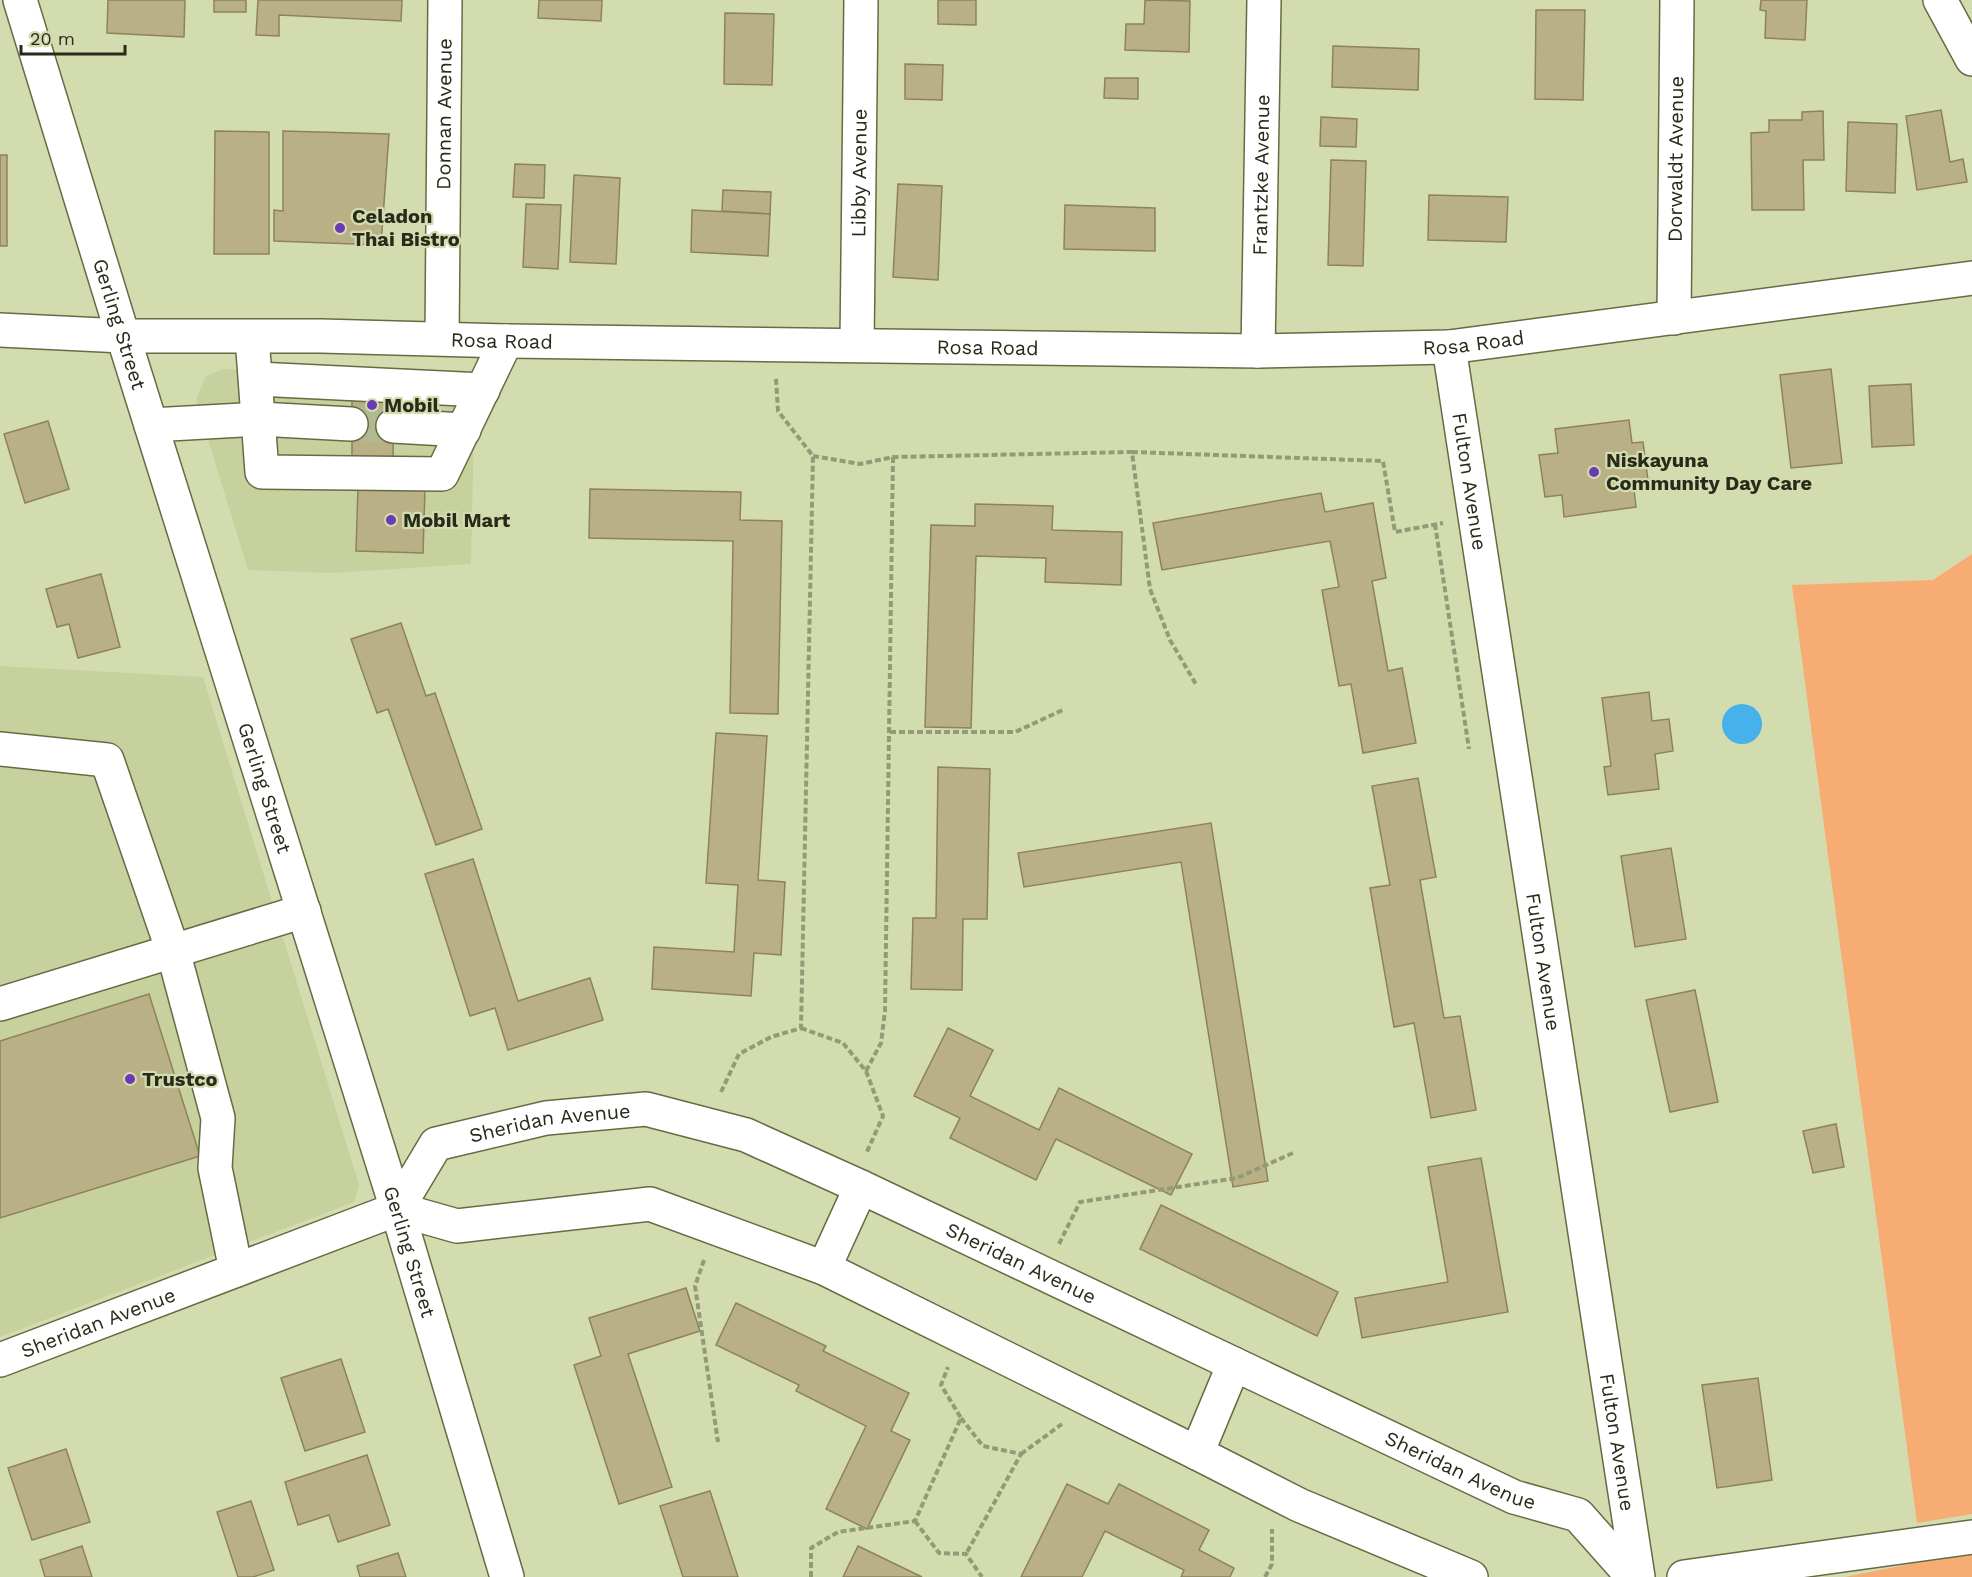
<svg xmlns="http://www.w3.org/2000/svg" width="1972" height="1577" viewBox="0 0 1972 1577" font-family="'Work Sans',sans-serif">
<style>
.built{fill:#c7d19d}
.green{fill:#f7ac74}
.water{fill:#47b1eb}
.building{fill:#bab085;stroke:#8d8359;stroke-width:1.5}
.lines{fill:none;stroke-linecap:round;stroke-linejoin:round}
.minor-tunnel{stroke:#b1b991;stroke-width:33;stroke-dasharray:33 16;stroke-linecap:butt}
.minor-casing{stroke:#656c43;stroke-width:36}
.path{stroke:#939a77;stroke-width:4;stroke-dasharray:6 3;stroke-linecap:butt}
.minor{stroke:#fff;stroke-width:33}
.poi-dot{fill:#6a3cb3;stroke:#d3dcaf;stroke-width:2}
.labels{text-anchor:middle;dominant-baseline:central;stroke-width:4.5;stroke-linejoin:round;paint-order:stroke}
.street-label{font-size:20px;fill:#282b1a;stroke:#d3dcaf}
.poi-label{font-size:20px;font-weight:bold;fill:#282b1a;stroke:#d3dcaf;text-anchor:start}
</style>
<rect width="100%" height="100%" fill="#d3dcaf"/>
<g class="built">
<path d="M224 369 475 376 471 564 333 573 248 570 196 400 206 376Z"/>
<path d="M0 666 203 677 359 1185 354 1202 0 1337Z"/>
</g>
<g class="green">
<path d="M1972 554V1514L1917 1523 1792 585 1933 580Z"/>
<path d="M1972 1555V1577H1845L1930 1560Z"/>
</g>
<circle class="water" cx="1742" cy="724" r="20"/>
<g class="building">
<path d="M108 0H185L184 37 107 33Z"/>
<rect x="214" y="0" width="32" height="12"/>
<path d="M258 0H402L401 21 279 15V36L256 35Z"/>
<path d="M539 0H602L601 21 538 18Z"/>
<path d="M938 0H976V25L938 24Z"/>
<path d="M1145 0 1190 1 1189 52 1125 50 1126 24H1144Z"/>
<path d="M1761 0H1807L1805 40 1765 38 1766 11 1760 10Z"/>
<path d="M1536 10H1585L1583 100 1535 99Z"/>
<path d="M725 13 774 14 772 85 724 84Z"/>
<path d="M1333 46 1419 49 1418 90 1332 87Z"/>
<path d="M905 64 943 65 942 100 905 99Z"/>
<path d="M1105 78H1138V99L1104 98Z"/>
<path d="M1941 110 1950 162 1963 159 1967 182 1917 190 1906 116Z"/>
<path d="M1823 111 1824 160H1803L1804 210H1752L1751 133 1769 132V120H1802V112Z"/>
<path d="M1321 117 1357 119 1356 147 1320 146Z"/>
<path d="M1848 122 1897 124 1895 193 1846 191Z"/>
<path d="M215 131 269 132V254H214Z"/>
<path d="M283 131 389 134 381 245 274 241V210L283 211Z"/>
<rect x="0" y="155" width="7" height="91"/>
<path d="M1331 160 1366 161 1363 266 1328 265Z"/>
<path d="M515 164 545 165 544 198 513 197Z"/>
<path d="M574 175 620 178 616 264 570 262Z"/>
<path d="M898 184 942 186 938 280 893 277Z"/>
<path d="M723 190 771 192 770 214 722 211Z"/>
<path d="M1429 195 1508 197 1506 242 1428 240Z"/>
<path d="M526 204 561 205 558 269 523 267Z"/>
<path d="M1065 205 1155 208V251L1064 249Z"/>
<path d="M692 210 770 214 768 256 691 252Z"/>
<path d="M1831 369 1842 463 1791 468 1780 375Z"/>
<path d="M1911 384 1914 445 1872 447 1869 386Z"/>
<path d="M352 386H394L393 461H352Z"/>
<path d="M1629 420 1632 443 1643 442 1649 488 1634 490 1636 507 1564 517 1562 495 1545 497 1539 455 1558 453 1555 429Z"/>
<path d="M48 421 69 489 25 503 4 434Z"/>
<path d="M358 487 425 489 423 553 356 551Z"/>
<path d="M590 489 741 492 740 520 782 521 778 714 730 713 733 541 589 538Z"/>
<path d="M1321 493 1325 512 1373 503 1386 578 1372 581 1388 671 1402 668 1416 743 1363 753 1351 684 1339 686 1322 590 1339 587 1330 541 1162 570 1153 523Z"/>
<path d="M975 504 1053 506 1052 530 1122 532 1121 585 1045 582 1046 558 976 556 971 728 925 727 931 525 975 526Z"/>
<path d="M101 574 120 647 78 658 69 624 57 627 46 589Z"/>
<path d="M401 623 426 696 435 693 482 829 436 845 388 709 377 713 351 639Z"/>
<path d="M1649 692 1652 721 1669 719 1673 751 1655 754 1659 789 1608 795 1604 767 1611 766 1602 698Z"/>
<path d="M716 733 767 736 758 880 785 882 781 955 754 953 751 996 652 989 654 947 734 952 738 885 706 883Z"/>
<path d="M938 767 990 769 987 919H963L962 990 911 989 913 918H936Z"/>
<path d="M1418 778 1436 877 1420 880 1444 1018 1460 1016 1476 1110 1431 1118 1414 1023 1394 1027 1370 888 1390 885 1372 786Z"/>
<path d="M1211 823 1268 1181 1233 1187 1181 862 1024 887 1018 853Z"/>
<path d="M1671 848 1686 939 1635 947 1621 856Z"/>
<path d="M473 859 518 1001 590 978 603 1020 508 1050 495 1008 470 1016 425 874Z"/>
<path d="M1695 990 1718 1102 1670 1112 1646 1000Z"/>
<path d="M149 994 200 1156 0 1218V1041Z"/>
<path d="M948 1028 993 1050 970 1096 1039 1130 1059 1088 1192 1154 1171 1195 1056 1139 1036 1180 950 1138 960 1118 914 1096Z"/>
<path d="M1836 1124 1844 1167 1813 1173 1803 1131Z"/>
<path d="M1481 1158 1508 1312 1362 1338 1355 1298 1448 1282 1428 1167Z"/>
<path d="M1161 1205 1338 1292 1317 1336 1140 1249Z"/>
<path d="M686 1288 700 1331 628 1354 672 1487 619 1504 574 1365 601 1356 589 1318Z"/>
<path d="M736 1303 826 1346 823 1351 909 1393 891 1431 910 1440 867 1529 826 1509 866 1426 796 1391 799 1385 716 1345Z"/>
<path d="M341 1359 365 1432 305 1451 281 1378Z"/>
<path d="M1758 1378 1772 1480 1717 1488 1702 1385Z"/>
<path d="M66 1449 90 1522 32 1540 8 1468Z"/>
<path d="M367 1455 390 1525 338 1542 329 1515 298 1525 285 1482Z"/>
<path d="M1067 1484 1108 1504 1119 1484 1209 1530 1199 1550 1234 1568 1230 1577H1181L1184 1570 1105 1531 1082 1577H1021Z"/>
<path d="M710 1491 738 1577H683L660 1506Z"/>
<path d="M251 1501 274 1570 253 1577H238L217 1512Z"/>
<path d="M82 1546 92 1577H45L40 1560Z"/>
<path d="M858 1546 922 1577H843Z"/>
<path d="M398 1553 406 1577H360L357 1566Z"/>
</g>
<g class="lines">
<path class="minor-tunnel" d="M351 424 393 426"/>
<defs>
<g id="minor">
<path id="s1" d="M20 0 123 336 397 1209 507 1577"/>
<path d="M1940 0 1972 59"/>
<path id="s2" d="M1674 318 1677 0"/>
<path id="s3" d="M0 330 123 336H321L506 341 1258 351 1449 347 1972 278"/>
<path d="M252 337 262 472 442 474 506 341"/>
<path id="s4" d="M442 338 445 0"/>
<path id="s5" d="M857 345 861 0"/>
<path id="s6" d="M1449 347 1638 1577"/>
<path id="s7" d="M1258 351 1264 0"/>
<path d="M257 379 483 390"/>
<path d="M151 425 259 419 351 424"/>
<path d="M393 426 464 430"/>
<path d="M0 749 107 760 173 951 218 1118 215 1168 236 1270"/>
<path d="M0 1004 304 911"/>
<path id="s8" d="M397 1209 436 1144 546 1118 646 1109 746 1135 861 1187 1514 1497 1578 1515 1633 1577"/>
<path d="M824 1268 861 1187"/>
<path id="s9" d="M0 1360 397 1209 457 1226 650 1204 824 1268 1197 1453 1299 1505 1471 1577"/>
<path d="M1197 1453 1234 1364"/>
<path d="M1684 1577 1972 1537"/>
</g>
</defs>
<use href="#minor" class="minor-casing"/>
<g class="path">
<path d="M1132 452 1383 461 1395 532 1443 523"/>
<path d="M813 456 860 464 893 457 1132 452 1150 589 1170 640 1197 686"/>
<path d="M1435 524 1469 749"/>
<path d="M890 732H1015L1065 709"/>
<path d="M801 1028 843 1043 866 1071 883 1116 866 1154"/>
<path d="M866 1071 881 1043 885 1011 893 457"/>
<path d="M721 1092 739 1054 771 1037 801 1028 813 456 778 411 776 378"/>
<path d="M1059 1244 1080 1202 1237 1178 1293 1153"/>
<path d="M704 1260 695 1286 718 1442"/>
<path d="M961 1418 983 1446 1021 1454 966 1554"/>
<path d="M1021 1454 1062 1424"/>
<path d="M915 1521 939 1553 966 1554 982 1577"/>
<path d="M811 1577V1548L838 1532 915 1521 961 1418 941 1385 948 1367"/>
<path d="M1265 1577 1272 1564V1529"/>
</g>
<use href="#minor" class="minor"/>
</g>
<g class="poi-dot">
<circle cx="340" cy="228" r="6"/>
<circle cx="372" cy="405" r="6"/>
<circle cx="1594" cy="472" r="6"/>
<circle cx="391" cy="520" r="6"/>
<circle cx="130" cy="1079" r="6"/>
</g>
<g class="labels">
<g class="street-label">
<text stroke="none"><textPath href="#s4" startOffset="224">Donnan Avenue</textPath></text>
<text stroke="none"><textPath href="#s2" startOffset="159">Dorwaldt Avenue</textPath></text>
<text stroke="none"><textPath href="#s5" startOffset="172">Libby Avenue</textPath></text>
<text stroke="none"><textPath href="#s7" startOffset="176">Frantzke Avenue</textPath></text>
<text stroke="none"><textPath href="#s1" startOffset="339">Gerling Street</textPath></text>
<text stroke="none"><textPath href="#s3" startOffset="502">Rosa Road</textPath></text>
<text stroke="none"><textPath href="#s3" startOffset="1474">Rosa Road</textPath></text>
<text stroke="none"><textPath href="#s3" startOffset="988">Rosa Road</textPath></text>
<text stroke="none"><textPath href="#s6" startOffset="136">Fulton Avenue</textPath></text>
<text stroke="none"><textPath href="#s1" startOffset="825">Gerling Street</textPath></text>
<text stroke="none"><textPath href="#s6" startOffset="622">Fulton Avenue</textPath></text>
<text stroke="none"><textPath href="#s8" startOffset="192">Sheridan Avenue</textPath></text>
<text stroke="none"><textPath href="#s1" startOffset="1311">Gerling Street</textPath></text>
<text stroke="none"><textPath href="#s8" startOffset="696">Sheridan Avenue</textPath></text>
<text stroke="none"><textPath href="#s9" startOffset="105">Sheridan Avenue</textPath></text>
<text stroke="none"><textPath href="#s6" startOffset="1108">Fulton Avenue</textPath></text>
<text stroke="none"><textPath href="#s8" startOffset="1182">Sheridan Avenue</textPath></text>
</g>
<g class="poi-label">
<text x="352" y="216">Celadon<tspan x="352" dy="23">Thai Bistro</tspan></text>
<text x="384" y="405">Mobil</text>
<text x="1606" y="460">Niskayuna<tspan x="1606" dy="23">Community Day Care</tspan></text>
<text x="403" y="520">Mobil Mart</text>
<text x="142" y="1079">Trustco</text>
</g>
</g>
<path d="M21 45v9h104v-9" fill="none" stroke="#282b1a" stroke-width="3"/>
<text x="30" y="45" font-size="18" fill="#282b1a" stroke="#d3dcaf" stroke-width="4.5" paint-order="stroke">20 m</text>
</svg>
